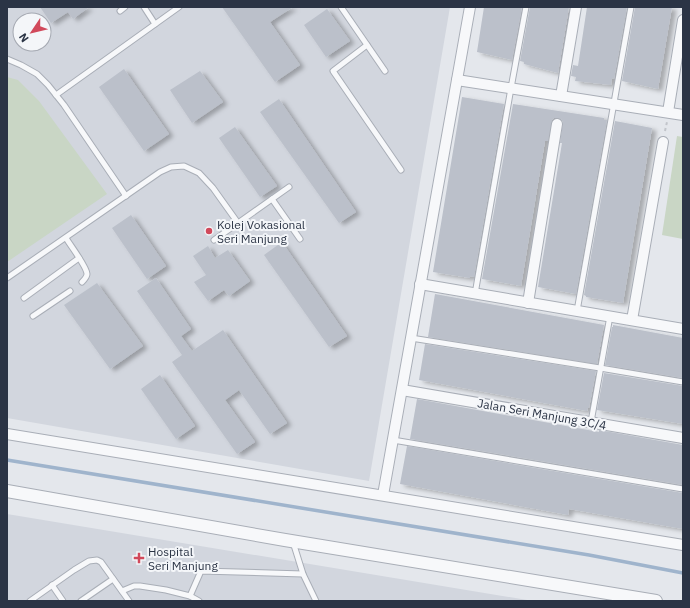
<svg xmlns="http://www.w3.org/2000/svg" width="690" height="608" viewBox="0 0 690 608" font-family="'IBM Plex Sans',sans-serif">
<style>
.built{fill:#d2d6de;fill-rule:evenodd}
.park{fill:#c9d6c5}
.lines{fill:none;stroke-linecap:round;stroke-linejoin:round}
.stream{stroke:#9fb4cc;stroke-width:3.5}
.building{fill:#bbc0ca;filter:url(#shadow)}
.service-casing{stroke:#a9aeb7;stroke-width:7}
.minor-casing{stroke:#a9aeb7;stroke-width:12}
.tertiary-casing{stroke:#a9aeb7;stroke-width:14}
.path{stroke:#c2c5cb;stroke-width:2;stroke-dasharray:3 3;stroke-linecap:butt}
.service{stroke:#f7f8fa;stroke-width:5}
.minor{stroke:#f7f8fa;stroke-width:10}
.tertiary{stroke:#f7f8fa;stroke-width:12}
.poi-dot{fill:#d1495b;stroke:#f4f6f9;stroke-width:1.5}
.labels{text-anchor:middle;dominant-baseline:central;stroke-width:4;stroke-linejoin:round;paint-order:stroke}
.poi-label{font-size:12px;fill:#2b3445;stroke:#f4f6f9;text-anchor:start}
.street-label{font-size:12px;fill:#2b3445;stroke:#f4f6f9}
</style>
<defs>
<filter id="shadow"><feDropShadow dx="4.5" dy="2.5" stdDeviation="2" flood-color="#0004"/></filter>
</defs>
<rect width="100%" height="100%" fill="#e4e7ec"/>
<g class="built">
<path d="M7 7H450L369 481 7 418ZM20 20H44V44H20Z"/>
<path d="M7 514 533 601H7Z"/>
</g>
<g class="park">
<path d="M7 77 18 80 39 101 107 194 7 262Z"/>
<path d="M677 136 683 137V239L662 235Z"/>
</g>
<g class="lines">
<path class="stream" d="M7 460 589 555 683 573"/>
</g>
<g class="building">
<path d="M40 7H89L73 19 68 12 51 23Z"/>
<path d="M222 7H293L270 22 300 65 275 82Z"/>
<path d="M484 7H522L512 60 477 52Z"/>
<path d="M530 7H569L558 73 524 64V62L520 61Z"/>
<path d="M587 7H627L614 79 612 78 611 85 575 81 576 77 571 76 573 65 578 66Z"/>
<path d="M635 7H672L658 89 622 81Z"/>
<path d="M327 9 350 41 326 57 304 25Z"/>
<path d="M124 69 169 134 144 151 99 87Z"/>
<path d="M200 71 223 102 192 123 170 90Z"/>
<path d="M462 97 504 104 474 277 470 276V278L433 272Z"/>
<path d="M279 99 356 212 339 223 260 112Z"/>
<path d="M513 104 604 118V120H607L576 294 538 287 562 143H560L563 122 561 119 558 118H554L552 120 548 141H545L521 286 482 279Z"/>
<path d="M615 121 652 128 623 303 586 297V296L584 295Z"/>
<path d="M235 127 277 186 260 197 219 138Z"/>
<path d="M131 215 166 266 147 279 112 228Z"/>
<path d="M282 242 347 336 329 347 264 255Z"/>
<path d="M208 246 215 258 228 250 250 281 229 296 224 290 208 301 194 282 206 275 193 256Z"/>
<path d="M156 278 191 329 181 336 192 351 223 330 287 423 270 434 239 390 225 400 255 442 237 454 172 362 182 355 137 291Z"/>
<path d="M97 283 143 346 110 369 64 305Z"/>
<path d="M435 294 604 325 597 364 428 337Z"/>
<path d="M613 325 683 338V378L605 365 612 327H613Z"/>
<path d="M425 344 596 371 589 408H588L587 411 419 380Z"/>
<path d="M604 373 683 386V424L597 410Z"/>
<path d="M160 375 195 426 176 439 141 389Z"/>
<path d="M417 399 599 432V430L683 445V485L410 439Z"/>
<path d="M407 446 683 493V529L569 509 568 515 400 484Z"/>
</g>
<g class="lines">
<defs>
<g id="service">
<path d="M144 7 155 24"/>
<path d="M341 7 385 71"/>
<path d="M120 11 125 7"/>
<path d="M367 45 333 71 401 170"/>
<path d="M7 59 21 65 37 74 48 85 64 105 126 196"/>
<path d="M56 95 179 7"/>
<path d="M272 199 300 239"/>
<path d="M66 238C70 245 87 267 87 274 87 277 84 280 82 282"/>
<path d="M214 240 289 187"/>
<path d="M7 278 160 172 171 167 184 166 199 173 213 188 238 223"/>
<path d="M475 294 511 88 526 7"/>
<path d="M24 298 79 258"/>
<path d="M577 311 631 7"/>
<path d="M33 316 70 291"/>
<path d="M411 338 600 368 683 382"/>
<path d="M591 422 610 316"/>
<path d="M393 440 683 489"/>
<path d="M293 542 303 574 316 601"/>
<path d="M52 585 63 601"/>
<path d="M122 591 134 586H140L166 590 190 596 199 601"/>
<path d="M190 596 201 571 303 574"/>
<path d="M30 601 74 570 89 561 97 560 101 562 129 601"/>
<path d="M81 601 113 579"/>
</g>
<g id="minor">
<path d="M457 80 683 115"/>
<path d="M561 96 576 7"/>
<path d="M668 112 683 20"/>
<path d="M420 284 683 329"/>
<path d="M528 303 557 124"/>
<path d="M632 320 663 142"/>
<path d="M402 390 683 438"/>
<path d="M7 434 683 545"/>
<path d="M383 495 470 7"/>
</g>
<path id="tertiary" d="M7 491 285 540 656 601"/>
</defs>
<use href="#service" class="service-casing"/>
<use href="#minor" class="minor-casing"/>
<use href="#tertiary" class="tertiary-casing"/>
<path class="path" d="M665 131 667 122"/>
<use href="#service" class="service"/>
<use href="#minor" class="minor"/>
<use href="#tertiary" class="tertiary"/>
</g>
<g class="poi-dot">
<circle cx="209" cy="231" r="4"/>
<path d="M137 552h4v4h4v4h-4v4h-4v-4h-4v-4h4z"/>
</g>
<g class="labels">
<g class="poi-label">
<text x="217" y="224">Kolej Vokasional<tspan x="217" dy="14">Seri Manjung</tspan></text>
<text x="148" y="551">Hospital<tspan x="148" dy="14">Seri Manjung</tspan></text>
</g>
<g class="street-label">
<text transform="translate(542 414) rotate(10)">Jalan Seri Manjung 3C/4</text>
</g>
</g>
<rect width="690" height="608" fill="none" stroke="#2b3445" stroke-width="16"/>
<g transform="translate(32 32) rotate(235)"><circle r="19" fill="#f4f6f9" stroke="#a4a8b1"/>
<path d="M0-3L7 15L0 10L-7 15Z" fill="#d1495b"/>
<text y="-6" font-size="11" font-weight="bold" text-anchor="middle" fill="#2b3445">N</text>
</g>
</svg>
